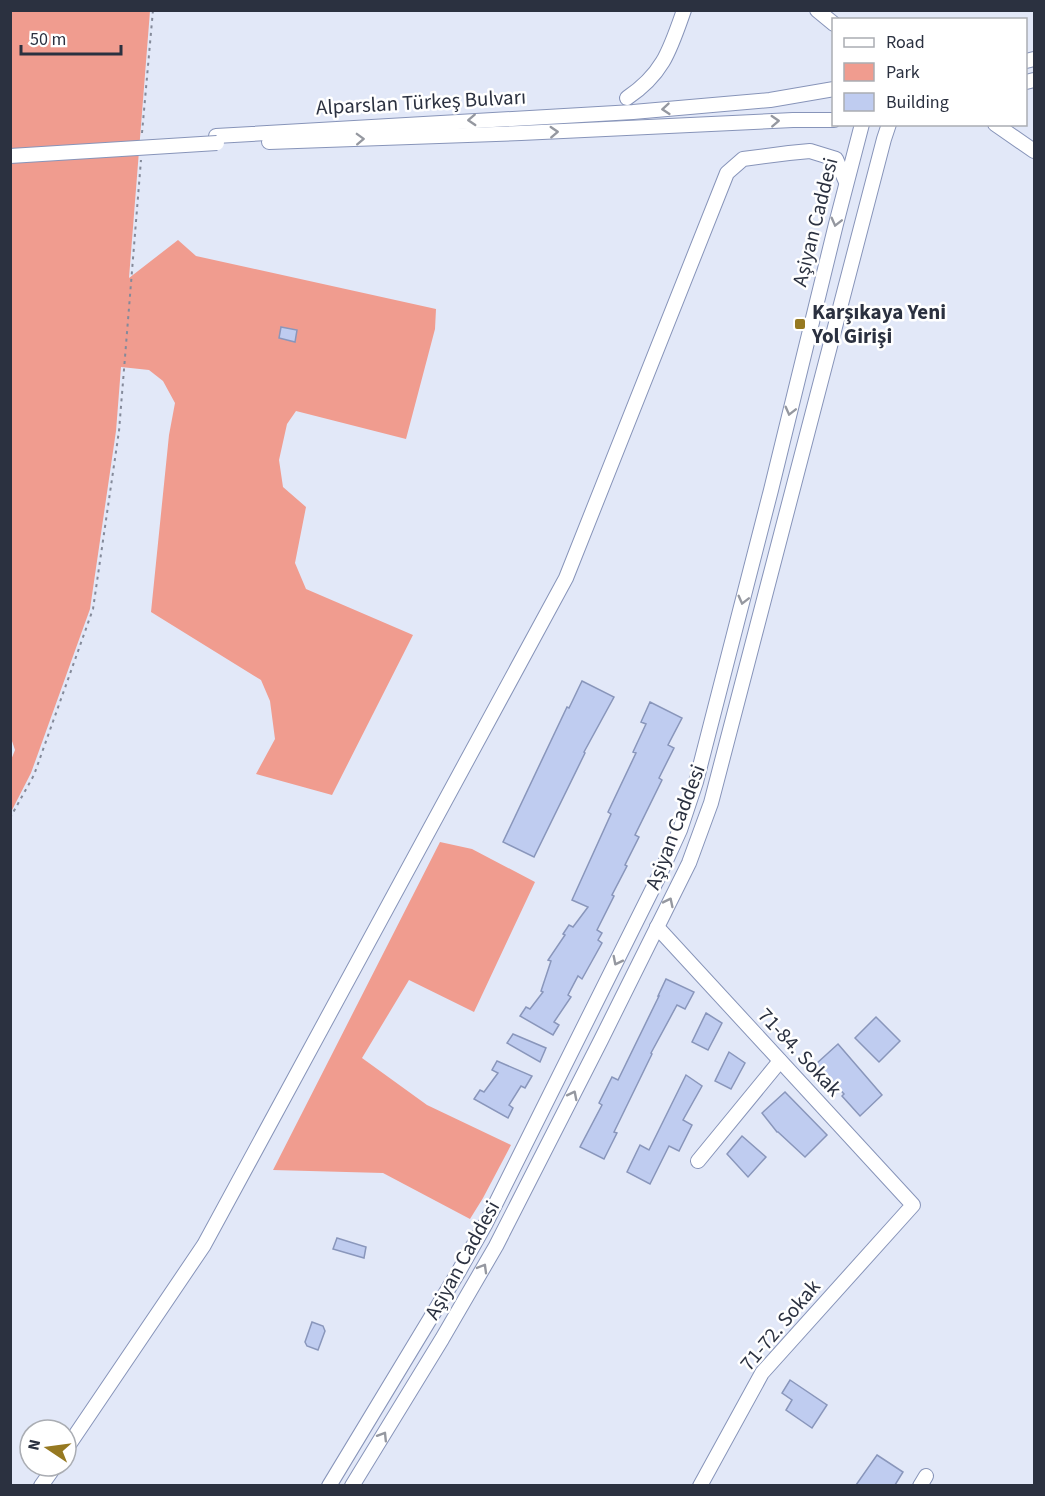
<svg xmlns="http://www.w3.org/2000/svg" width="1045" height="1496" viewBox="0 0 1045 1496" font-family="'Source Sans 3',sans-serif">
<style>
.green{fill:#f09c8f}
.building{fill:#bfccf0;stroke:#8996bb;stroke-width:1.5}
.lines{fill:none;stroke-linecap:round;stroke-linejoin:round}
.minor-casing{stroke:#8794b9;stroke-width:16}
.path{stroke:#848a9a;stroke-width:2;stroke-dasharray:3 4.5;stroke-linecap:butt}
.minor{stroke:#fff;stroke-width:14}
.minor-bridge-casing{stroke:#8794b9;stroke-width:16;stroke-linecap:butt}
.minor-bridge{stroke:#fff;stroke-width:14}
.oneway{stroke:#9598a0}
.poi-dot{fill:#967921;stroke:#fff;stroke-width:2}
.labels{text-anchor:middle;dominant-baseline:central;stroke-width:5;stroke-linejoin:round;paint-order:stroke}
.street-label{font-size:21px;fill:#2b3140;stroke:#fff}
.poi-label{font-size:21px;font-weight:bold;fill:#2b3140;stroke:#fff;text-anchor:start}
</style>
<rect width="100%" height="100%" fill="#e2e8f8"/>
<g class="green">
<path d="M11 11H150L129 278 178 240 196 256 436 309 435 329 406 439 296 411 287 424 279 460 283 487 306 507 295 563 306 589 413 635 332 795 256 774 275 739 270 701 261 680 151 612 169 435 175 403 163 381 149 370 121 367 116 431 90 609 31 773 11 812V760L15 750 10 735Z"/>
<path d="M440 842 472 849 535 882 474 1012 409 980 362 1058 427 1105 511 1145 483 1198 470 1219 383 1173 273 1170Z"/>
</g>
<g class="building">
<path d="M281 327 297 330 295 342 279 338Z"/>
<path d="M582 681 614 697 584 752 585 753 534 857 503 842 567 707 569 708Z"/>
<path d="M650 702 682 718 668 745 674 748 659 778 662 780 635 835 639 837 625 865 627 866 612 895 614 896 597 930 602 933 598 940 602 943 582 979 578 976 568 995 571 997 554 1022 559 1025 553 1035 520 1016 526 1007 530 1009 543 992 541 991 551 961 548 960 565 935 563 934 569 925 573 927 588 907 572 900 611 814 608 812 636 753 633 752 646 724 641 722Z"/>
<path d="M666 979 694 992 685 1009 677 1005 651 1053 652 1054 614 1132 617 1133 604 1159 580 1147 602 1105 599 1103 612 1077 618 1080 659 996H658Z"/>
<path d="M706 1013 722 1023 708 1050 692 1042Z"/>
<path d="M876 1017 900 1041 879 1062 855 1038Z"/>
<path d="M513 1034 546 1048 540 1062 507 1043Z"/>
<path d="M838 1044 882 1095 860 1116 842 1096 844 1094 816 1064Z"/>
<path d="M729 1052 745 1063 731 1089 715 1081Z"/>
<path d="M497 1061 532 1076 525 1088 521 1086 509 1105 513 1108 508 1118 474 1099 480 1090 484 1092 498 1073 492 1070Z"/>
<path d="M686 1075 702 1086 683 1120 692 1125 679 1151 669 1146 650 1184 627 1172 640 1145 649 1150Z"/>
<path d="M785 1092 827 1135 805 1157 778 1132H777L762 1113Z"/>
<path d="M742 1136 766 1157 748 1177 727 1154Z"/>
<path d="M337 1238 366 1247 364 1258 333 1249Z"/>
<path d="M312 1322 323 1326 325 1331 318 1350 307 1346 305 1342Z"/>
<path d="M790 1380 827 1405 812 1428 786 1410 792 1400 782 1393Z"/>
<path d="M877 1455 903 1472 895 1485H856Z"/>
</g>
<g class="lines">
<defs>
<g id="minor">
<path d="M817 10 834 24"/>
<path d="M1026 61 1034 59"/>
<path d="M1026 82 1034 80"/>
<path d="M627 98C663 74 670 50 684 10"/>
<path d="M995 124 1034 151"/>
<path d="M216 136 633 112 770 100 834 89"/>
<path d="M269 142 521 133 793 120H834"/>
<path d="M657 927 913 1205 762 1373 700 1486"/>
<path d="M698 1161 780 1061"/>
<path d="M66 1449 204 1245 566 578 727 173 743 159 789 153 810 151 836 159 846 182"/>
<path d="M41 1486 55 1466"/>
<path d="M329 1486 459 1271 486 1223 659 876 680 830 696 782 771 490 836 224 862 124"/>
<path d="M352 1486 442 1339 496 1246 601 1040 689 863 711 803 884 139 889 124"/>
<path d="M920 1486 926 1476"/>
</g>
</defs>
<use href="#minor" class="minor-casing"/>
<g class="path">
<path d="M142 133 153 10"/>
<path d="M10 818 34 775 93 609 119 431 141 160"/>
</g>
<use href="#minor" class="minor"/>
<defs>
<path id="minor-bridge" d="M10 156 217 143"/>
</defs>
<use href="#minor-bridge" class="minor-bridge-casing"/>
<use href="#minor-bridge" class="minor-bridge"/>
</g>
<defs><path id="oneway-chevron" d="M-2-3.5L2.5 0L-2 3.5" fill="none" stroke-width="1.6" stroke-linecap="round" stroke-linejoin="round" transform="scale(1.5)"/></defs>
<g class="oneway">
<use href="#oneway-chevron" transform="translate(666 109) rotate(175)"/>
<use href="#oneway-chevron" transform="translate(472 120) rotate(177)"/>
<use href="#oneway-chevron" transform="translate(775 121) rotate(-3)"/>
<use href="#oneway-chevron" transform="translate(554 132) rotate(-3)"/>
<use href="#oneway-chevron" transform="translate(360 139) rotate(-2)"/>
<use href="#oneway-chevron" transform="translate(836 222) rotate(104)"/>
<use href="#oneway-chevron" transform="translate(790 411) rotate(104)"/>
<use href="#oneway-chevron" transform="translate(743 600) rotate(104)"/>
<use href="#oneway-chevron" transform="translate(669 902) rotate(-64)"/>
<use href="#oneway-chevron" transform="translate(617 961) rotate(117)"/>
<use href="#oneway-chevron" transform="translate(573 1095) rotate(-63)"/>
<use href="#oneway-chevron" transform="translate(483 1268) rotate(-60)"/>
<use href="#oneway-chevron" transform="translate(383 1436) rotate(-58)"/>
</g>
<rect class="poi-dot" x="794" y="318" width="12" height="12" rx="3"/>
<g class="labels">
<g class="street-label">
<text transform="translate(421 102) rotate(-3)">Alparslan Türkeş Bulvarı</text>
<text transform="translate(815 222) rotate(-76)">Aşiyan Caddesi</text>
<text transform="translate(675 827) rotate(-69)">Aşiyan Caddesi</text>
<text transform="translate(800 1052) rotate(47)">71-84. Sokak</text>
<text transform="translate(462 1260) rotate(-61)">Aşiyan Caddesi</text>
<text transform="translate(780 1325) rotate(-50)">71-72. Sokak</text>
</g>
<g class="poi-label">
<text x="812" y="312">Karşıkaya Yeni<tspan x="812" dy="24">Yol Girişi</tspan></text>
</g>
</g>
<rect width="1045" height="1496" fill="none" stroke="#2b3140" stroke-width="24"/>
<rect x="832" y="18" width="195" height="108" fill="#ffffff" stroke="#aaadb3" stroke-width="1.5"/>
<rect x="844" y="38" width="30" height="9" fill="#ffffff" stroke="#aaadb3" stroke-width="1.5"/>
<text x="886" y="48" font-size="18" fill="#2b3140">Road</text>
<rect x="844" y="63" width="30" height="18" fill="#f09c8f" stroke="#aaadb3" stroke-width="1.5"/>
<text x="886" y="78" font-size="18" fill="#2b3140">Park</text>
<rect x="844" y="93" width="30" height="18" fill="#bfccf0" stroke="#aaadb3" stroke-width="1.5"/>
<text x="886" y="108" font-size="18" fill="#2b3140">Building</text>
<g transform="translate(48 1448) rotate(283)"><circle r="28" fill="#ffffff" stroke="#aaadb3" stroke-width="1.5"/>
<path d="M0-4.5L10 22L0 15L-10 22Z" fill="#967921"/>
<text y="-9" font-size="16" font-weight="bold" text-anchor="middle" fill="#2b3140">N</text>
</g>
<path d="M21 45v9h100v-9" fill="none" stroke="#2b3140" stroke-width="3"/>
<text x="30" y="45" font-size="18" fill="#2b3140" stroke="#ffffff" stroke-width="4.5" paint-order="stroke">50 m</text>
</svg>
